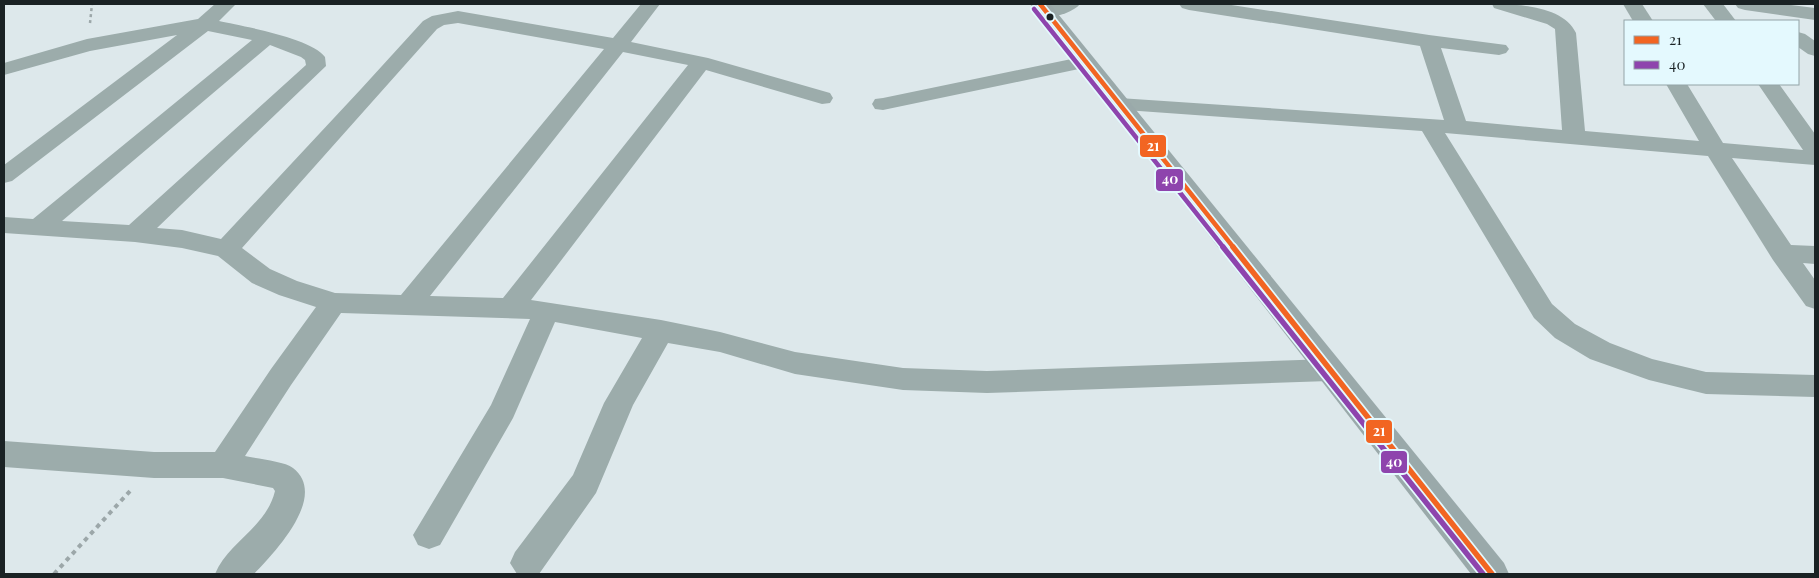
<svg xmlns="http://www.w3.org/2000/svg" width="1819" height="578" viewBox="0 0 1819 578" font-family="'Playfair Display',serif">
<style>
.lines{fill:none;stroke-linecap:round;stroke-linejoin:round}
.path-far1{stroke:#9ca7a9;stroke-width:2.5;stroke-dasharray:3 3;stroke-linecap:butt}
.path{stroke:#9ca7a9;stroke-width:4;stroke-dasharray:4.5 4.5;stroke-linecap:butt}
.street{fill:#9cacab;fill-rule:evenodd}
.secondary{fill:#9aa9aa;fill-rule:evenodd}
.bus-1-far1-casing{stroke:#e4f9fe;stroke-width:8}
.bus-1-casing{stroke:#e4f9fe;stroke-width:9}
.bus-2-far1-casing{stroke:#e4f9fe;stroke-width:8}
.bus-2-casing{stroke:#e4f9fe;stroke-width:9}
.bus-1-far1{stroke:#f26522;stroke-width:4.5}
.bus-1{stroke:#f26522;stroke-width:5.5}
.bus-2-far1{stroke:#8e44ad;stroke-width:4.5}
.bus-2{stroke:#8e44ad;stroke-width:5.5}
.bus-dot{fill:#1a2224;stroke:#e4f9fe;stroke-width:2}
.line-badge{stroke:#e4f9fe;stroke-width:2}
.badge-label{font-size:14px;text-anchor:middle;font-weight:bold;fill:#fff}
</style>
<rect width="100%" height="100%" fill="#dde8eb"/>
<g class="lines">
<path class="path-far1" d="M90 23 92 4"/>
<path class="path" d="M54 574 130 491"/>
<g class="street">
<path d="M215 4H236L219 21C242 26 312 38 325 57L326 66 157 228 182 230 221 239 361 89 423 21 432 16 458 11 613 38 641 4H660L631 42 708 58 830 93 833 98 830 103 822 104 706 70 531 300 661 320 720 332 795 352 903 368 987 371 1329 359 1339 362 1343 370 1339 378 1329 381 987 393 903 390 795 374 720 352 668 343 633 405 596 493 539 574H517L510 563 515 552 573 475 604 403 642 338 555 322 513 418 440 545 429 549 418 545 413 535 491 405 530 319 341 313 291 385 245 456C257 459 284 461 293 468 329 496 274 553 254 574H215C228 542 266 528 275 491L273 488 223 478H154L4 467V441L154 452H215L271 369 316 307 279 295 252 283 218 256 182 248 135 242 4 233V217L33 219 252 40 208 31 12 181 4 183V165L177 35 90 51 4 75V63L87 39 198 19ZM458 23 604 49 401 295 335 293 297 281 270 269 242 248 437 29 444 25ZM270 45 301 57 305 60 306 65 129 225 62 221ZM623 52 688 65 503 298 430 296Z"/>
<path d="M1052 4H1080C1073 13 1051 19 1040 16L1037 12 1040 8Z"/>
<path d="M1179 4H1225L1429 35 1506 45 1509 49 1506 53 1499 55 1441 48 1466 121 1562 130 1555 29 1547 24 1494 8 1492 4C1518 4 1564 6 1576 33L1585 131 1699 141 1666 84H1687L1723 143 1803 150 1758 84H1779L1815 134V165L1732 158 1791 245 1815 246V264L1803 263 1815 280V309L1806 306 1773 260 1708 156 1445 133 1552 304 1575 324 1610 343 1652 359 1706 372 1815 375V397L1706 394 1649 380 1590 359 1555 338 1534 318 1422 131 1111 109 1108 104 1111 99 1119 98 1444 120 1420 46 1189 10 1182 8Z"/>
<path d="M1623 4H1642L1653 21H1633Z"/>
<path d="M1703 4H1723L1736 21H1716Z"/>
<path d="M1735 4H1783L1815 8V20L1745 10 1738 8Z"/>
<path d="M1798 32 1805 34 1815 41V56L1808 54 1798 47Z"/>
<path d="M1086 56 1093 58 1096 62 1093 66 883 110 875 109 872 104 875 99 883 98Z"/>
</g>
<path class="secondary" d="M1030 4H1050L1504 563 1509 574H1471Z"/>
<defs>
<path id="bus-1-far1" d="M1040 4 1234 248"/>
<path id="bus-1" d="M1233 247 1492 574"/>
<path id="bus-2-far1" d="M1034 9 1224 248"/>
<path id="bus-2" d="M1223 247 1483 574"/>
</defs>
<use href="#bus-1-far1" class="bus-1-far1-casing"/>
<use href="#bus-1" class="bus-1-casing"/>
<use href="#bus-2-far1" class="bus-2-far1-casing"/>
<use href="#bus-2" class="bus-2-casing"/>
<use href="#bus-1-far1" class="bus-1-far1"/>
<use href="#bus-1" class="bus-1"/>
<use href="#bus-2-far1" class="bus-2-far1"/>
<use href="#bus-2" class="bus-2"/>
</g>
<circle class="bus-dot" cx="1050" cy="17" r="4.5"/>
<g class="line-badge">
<rect x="1139" y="134" width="28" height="24" rx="5" fill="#f26522"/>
<rect x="1155" y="168" width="29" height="24" rx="5" fill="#8e44ad"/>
<rect x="1365" y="419" width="28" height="25" rx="5" fill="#f26522"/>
<rect x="1380" y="450" width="28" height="24" rx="5" fill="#8e44ad"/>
</g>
<g class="badge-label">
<text x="1153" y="151">21</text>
<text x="1170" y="184">40</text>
<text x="1379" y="436">21</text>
<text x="1394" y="467">40</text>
</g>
<rect width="1819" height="578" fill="none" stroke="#1a2224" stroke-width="10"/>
<rect x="1624" y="20" width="175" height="65" fill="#e4f9fe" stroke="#93a3a7"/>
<rect x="1634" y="36" width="25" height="8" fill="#f26522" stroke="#93a3a7"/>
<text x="1669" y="45" font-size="15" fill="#1a2224">21</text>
<rect x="1634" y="61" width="25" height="8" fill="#8e44ad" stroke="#93a3a7"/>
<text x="1669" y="70" font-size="15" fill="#1a2224">40</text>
</svg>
